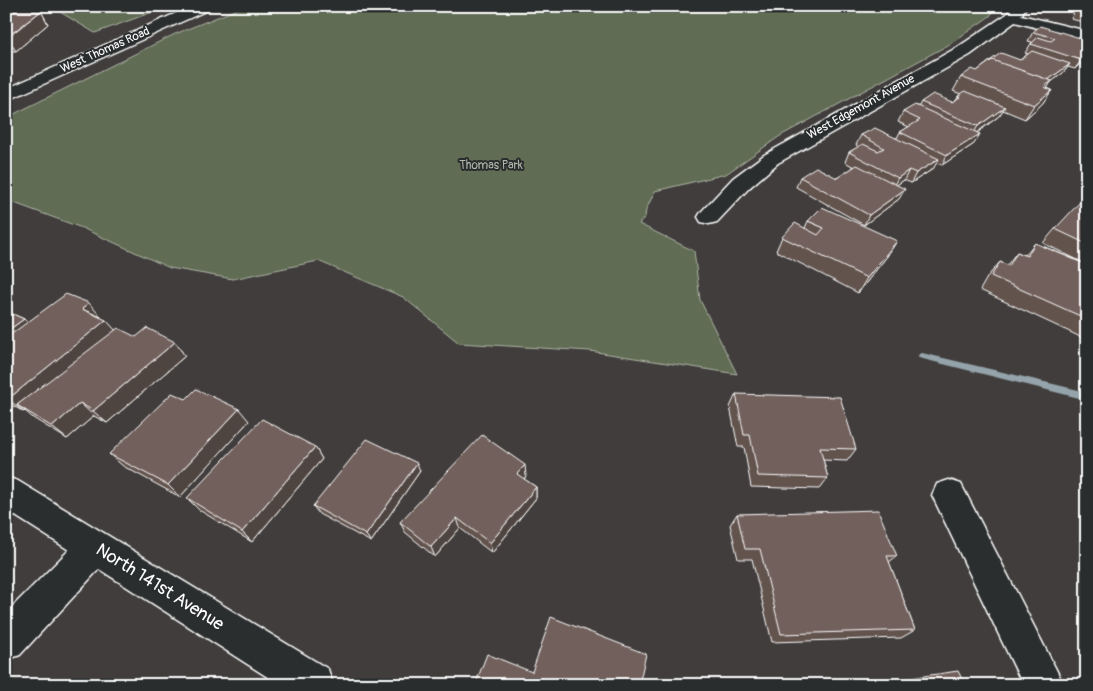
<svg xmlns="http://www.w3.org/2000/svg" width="1093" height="691" viewBox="0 0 1093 691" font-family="Pangolin,sans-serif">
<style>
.green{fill:#616c53;stroke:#b0b6a9}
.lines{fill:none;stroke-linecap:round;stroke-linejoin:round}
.stream{fill:#94a4aa;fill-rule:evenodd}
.minor-casing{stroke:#fff;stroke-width:3}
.major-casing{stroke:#fff;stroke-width:3}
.minor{fill:#2a2d2e;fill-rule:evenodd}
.major{fill:#2a2d2e;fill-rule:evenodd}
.wall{fill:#62534e;stroke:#fff}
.shaded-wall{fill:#504440;stroke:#fff}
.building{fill:#72615b;stroke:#fff}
.labels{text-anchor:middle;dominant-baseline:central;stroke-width:4;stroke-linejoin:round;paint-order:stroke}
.far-street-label{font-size:12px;fill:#fff;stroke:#2a2d2e}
.far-park-label{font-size:12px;fill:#b0b6a9;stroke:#2a2d2e}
.near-street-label{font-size:18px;fill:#fff;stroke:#2a2d2e}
</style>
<rect width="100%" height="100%" fill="#403d3c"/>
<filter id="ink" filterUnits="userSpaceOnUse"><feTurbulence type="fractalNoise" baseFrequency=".02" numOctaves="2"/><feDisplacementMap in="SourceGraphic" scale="10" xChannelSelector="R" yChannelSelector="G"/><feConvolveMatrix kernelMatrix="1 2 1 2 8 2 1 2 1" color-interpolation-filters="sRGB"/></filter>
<g filter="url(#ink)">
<g class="green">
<path d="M50 6H169L95 33Z"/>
<path d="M245 6H997L990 16 950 44 780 136 726 174 655 191 646 210 645 217 639 224 694 251 700 300 737 374 590 351 459 343 403 297 318 261 233 279 170 268 82 228 6 200V118L175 34Z"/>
</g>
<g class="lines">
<path class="stream" d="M922 353 1087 392V400L919 358 918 356 919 354Z"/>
<defs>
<g id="minor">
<path d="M1012 6H1027L1021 15 1087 31V41L1015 22 970 55 778 163 749 188 717 222 709 224 701 222 698 217 701 212 733 178 764 155 958 47 1007 14Z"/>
<path d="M6 477 18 481 328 669 333 685H280L99 569 20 655 6 660V613L69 550 6 510Z"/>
<path d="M949 480 961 484 1064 685H1023L932 495 937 484Z"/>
</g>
<path id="major" d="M192 6H212L210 9 6 101V89Z"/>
</defs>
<use href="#minor" class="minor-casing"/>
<use href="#major" class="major-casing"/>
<use href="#minor" class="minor"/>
<use href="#major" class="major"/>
</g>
<g class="wall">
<path d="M1077 6H1087V23L1071 19Z"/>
<path d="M6 11H41L48 24 16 51H6Z"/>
<path d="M1033 32 1087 40V66L1080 64 1075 69 1068 67 1063 73 1051 82 1047 88 1052 90 1042 104 1025 119 1003 110 999 116 977 133 974 144 942 165 936 163 933 169 911 183 904 180 896 185 899 199 864 225 796 187 800 177 837 178 854 167 845 162 849 152 859 147 856 145 861 135 897 138 900 132 909 127 898 122 903 112 919 106 921 102H952L956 100 958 96 961 94 953 91 961 77 977 71 990 61 991 60H1020L1028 54 1025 53 1032 42 1028 41Z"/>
<path d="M1087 203V340L980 290 988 276 1000 262 1007 265 1017 252 1025 255 1035 243 1084 263 1043 243 1055 229Z"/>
<path d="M808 221 888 255 858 293 776 251 782 237 805 228Z"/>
<path d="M6 311 24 319 28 322 100 317 115 330 136 337 175 342 185 356 107 423 94 416 67 439 33 418 25 411 24 412 6 402Z"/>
<path d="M736 394 856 449 847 461 823 460 828 478 819 489 751 487 744 447H738L730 407Z"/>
<path d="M186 399 249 421 180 497 123 466 109 454Z"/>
<path d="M315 447 322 459 252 542 199 510 187 498Z"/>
<path d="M420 471 371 542 319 514 313 506Z"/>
<path d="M526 476 524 479 536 487V498L492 553 460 528 435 557 405 532 400 522Z"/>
<path d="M737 514 897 556 889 562 915 630 901 638 772 642 752 559H738L730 525Z"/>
</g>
<g class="shaded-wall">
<path d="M41 11 48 24 16 51 7 38Z"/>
<path d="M1087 55 1080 64 1075 69 1081 60Z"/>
<path d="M1070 64 1063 73 1051 82 1043 95 1035 101 1048 80Z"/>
<path d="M1052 90 1042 104 1025 119 1034 105Z"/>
<path d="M1005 107 999 116 972 136 978 126Z"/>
<path d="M980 134 974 144 942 165 947 155Z"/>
<path d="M939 159 933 169 911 183 916 173Z"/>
<path d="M909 170 904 180 892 188 898 178Z"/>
<path d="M905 189 899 199 864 225 869 215Z"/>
<path d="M897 241 888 255 858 293 867 278Z"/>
<path d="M89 303 101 317 82 309Z"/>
<path d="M24 319 34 328 6 350V332Z"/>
<path d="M106 320 118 333 17 405 25 411 24 412 8 399Z"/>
<path d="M175 342 185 356 107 423 93 411Z"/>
<path d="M80 403 94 416 67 439 52 427Z"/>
<path d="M239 409 249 421 180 497 168 485Z"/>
<path d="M315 447 322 459 252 542 242 532Z"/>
<path d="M417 463 420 471 371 542 366 535Z"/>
<path d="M525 465 526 476 518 486 517 474Z"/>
<path d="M536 487V498L492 553 490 543Z"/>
<path d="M457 518 460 528 435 557 431 547Z"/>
<path d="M93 681 104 685H98Z"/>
</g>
<g class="building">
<path d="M1079 6H1087V13L1077 10Z"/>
<path d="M6 11H41L6 38Z"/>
<path d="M1040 26 1087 40V55L1081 60 1031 44 1038 37 1051 41 1055 38 1033 32Z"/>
<path d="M1032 51 1070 64 1048 80 991 60 1001 53 1020 60Z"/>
<path d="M992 60 1052 81 1044 87 1052 90 1034 105 961 77 972 69 977 71Z"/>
<path d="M965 91 1005 107 978 126 921 102 933 94 952 102 960 97 958 96Z"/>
<path d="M915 105 980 134 947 155 900 132 920 120 903 112Z"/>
<path d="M875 128 939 159 916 173 909 170 898 178 849 152 863 144 878 151 884 148 861 135Z"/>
<path d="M857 165 905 189 869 215 800 177 816 167 837 178Z"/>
<path d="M1081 201 1087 203V244L1055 229Z"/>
<path d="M822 207 897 241 867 278 782 237 795 223 818 235 824 228 808 221Z"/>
<path d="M1035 243 1087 265V319L991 276 1000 262 1009 266 1017 252 1027 256Z"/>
<path d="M66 294 89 303 82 309 106 320 8 399 6 398V338Z"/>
<path d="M6 311 24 319 6 332Z"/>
<path d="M118 328 136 337 147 328 175 342 93 411 80 403 52 427 17 405Z"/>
<path d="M196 389 239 409 168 485 109 454 172 393 186 399Z"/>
<path d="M736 394 840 397 856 449 820 448 828 478 758 476 750 435H744Z"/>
<path d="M262 419 315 447 242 532 187 498Z"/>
<path d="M482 435 525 465 517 474 536 487 490 543 457 518 431 547 400 522Z"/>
<path d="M367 439 417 463 366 535 313 506Z"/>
<path d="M878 510 897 556H887L915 630 781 634 760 549H745L737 514Z"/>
<path d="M551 617 646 654 639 685H475L487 654 532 672Z"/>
<path d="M958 671 965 685H862Z"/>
<path d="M93 681 98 685H90Z"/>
</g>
</g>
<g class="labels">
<g class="far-street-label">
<text transform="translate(105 50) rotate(-24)">West Thomas Road</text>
<text transform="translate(861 107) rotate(-29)">West Edgemont Avenue</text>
</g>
<g class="far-park-label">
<text x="491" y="165">Thomas Park</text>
</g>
<g class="near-street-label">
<text transform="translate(160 587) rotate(32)">North 141st Avenue</text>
</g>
</g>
<rect width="1093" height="691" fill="none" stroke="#2a2d2e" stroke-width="25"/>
<rect x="12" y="12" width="1068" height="666" fill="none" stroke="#fff" stroke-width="2" filter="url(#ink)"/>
</svg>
